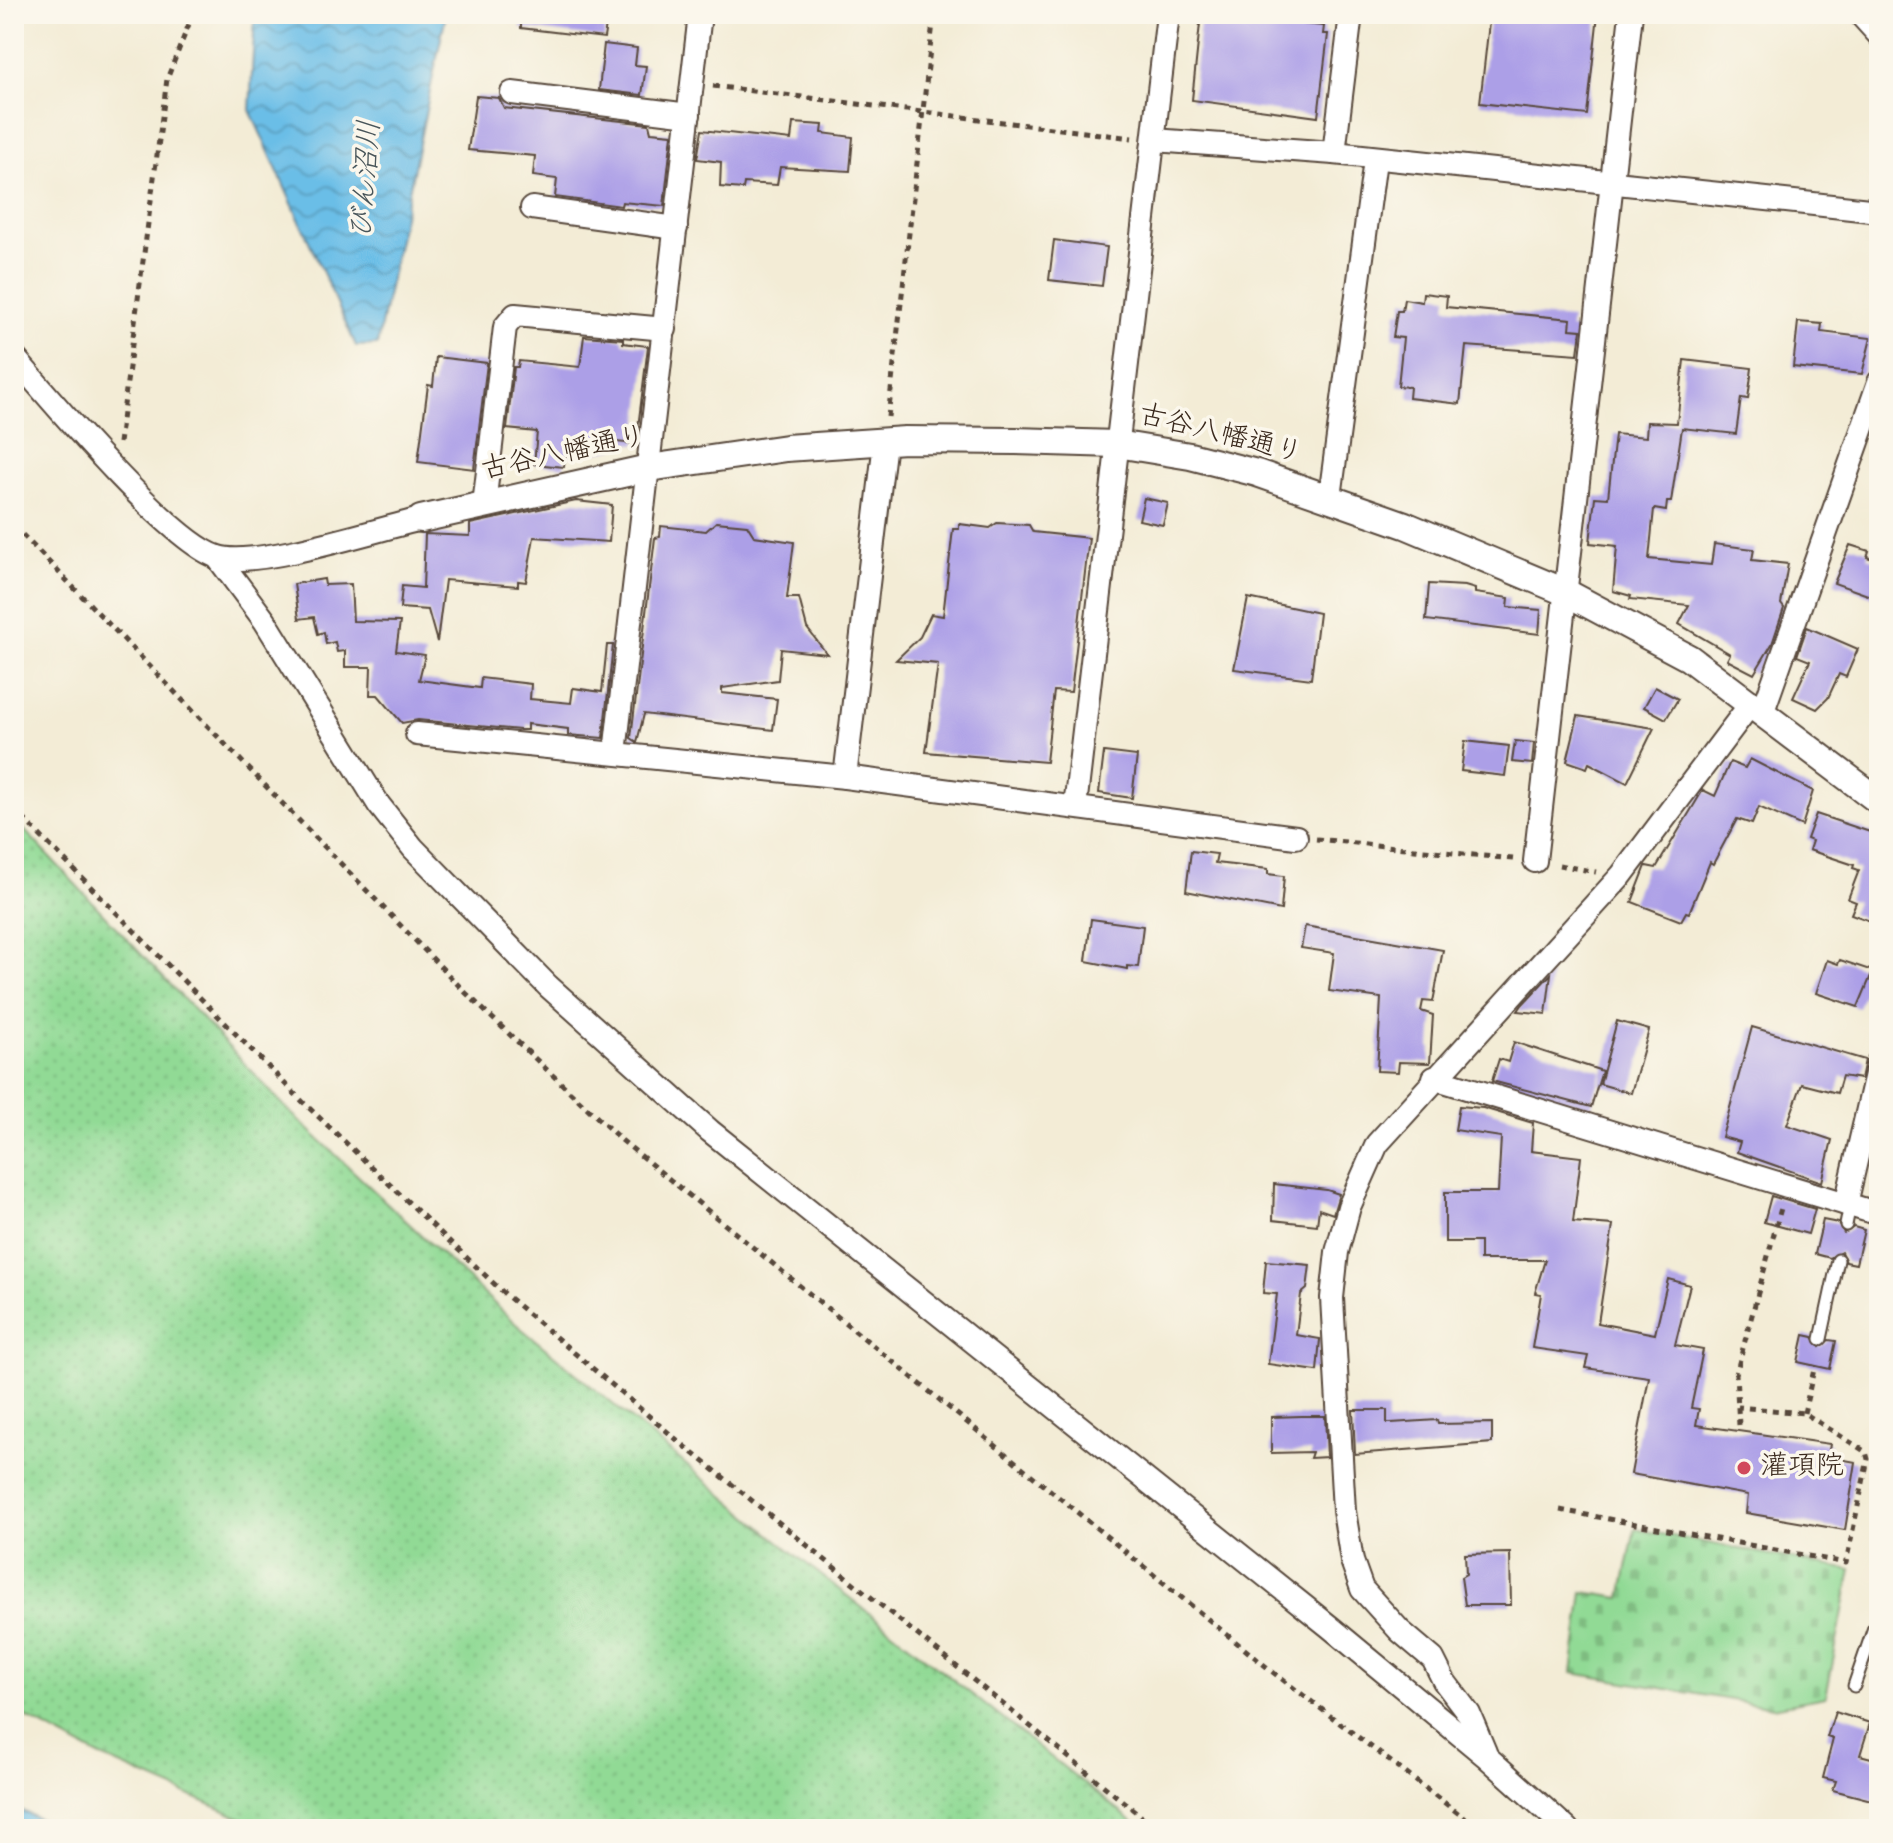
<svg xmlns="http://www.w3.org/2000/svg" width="1893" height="1843" viewBox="0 0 1893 1843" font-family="'Gochi Hand','Klee One',sans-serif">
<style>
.grass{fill:url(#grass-dots);stroke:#66825a;stroke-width:2}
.cemetery{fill:url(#cemetery-stones);stroke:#66825a;stroke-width:2}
.water{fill:url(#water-waves);stroke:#537482;stroke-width:2}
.building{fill:#ac9fe7}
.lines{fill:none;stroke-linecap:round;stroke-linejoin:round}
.service-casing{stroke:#57473a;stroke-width:15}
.minor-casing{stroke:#57473a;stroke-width:26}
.tertiary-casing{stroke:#57473a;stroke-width:30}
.path{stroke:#57473a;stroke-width:5;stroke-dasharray:6 6;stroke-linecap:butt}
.service{stroke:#fff;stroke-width:11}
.minor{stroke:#fff;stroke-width:22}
.tertiary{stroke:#fff;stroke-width:26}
.poi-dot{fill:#d1495b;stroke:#fbf7ec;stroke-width:3}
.labels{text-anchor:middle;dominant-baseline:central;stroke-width:7;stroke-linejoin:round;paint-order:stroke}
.street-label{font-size:28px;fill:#3b2a1e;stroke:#fbf7ec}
.poi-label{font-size:28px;fill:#3b2a1e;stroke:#fbf7ec;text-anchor:start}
.water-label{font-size:30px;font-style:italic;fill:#49565a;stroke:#fbf7ec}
</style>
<defs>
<pattern id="grass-dots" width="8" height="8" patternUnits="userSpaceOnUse" patternTransform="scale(2)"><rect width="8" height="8" fill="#91da95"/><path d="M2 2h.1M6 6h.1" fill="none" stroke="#7ebb80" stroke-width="1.8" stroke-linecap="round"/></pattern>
<pattern id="cemetery-stones" width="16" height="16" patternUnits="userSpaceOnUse" patternTransform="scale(2)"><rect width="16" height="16" fill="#91da95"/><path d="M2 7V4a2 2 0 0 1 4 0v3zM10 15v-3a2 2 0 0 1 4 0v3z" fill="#7ebb80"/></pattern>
<pattern id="water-waves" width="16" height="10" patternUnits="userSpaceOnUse" patternTransform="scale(2)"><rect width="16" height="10" fill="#6bbee7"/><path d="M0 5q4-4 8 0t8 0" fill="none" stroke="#599bbb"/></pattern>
</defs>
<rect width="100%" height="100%" fill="#fbf7ec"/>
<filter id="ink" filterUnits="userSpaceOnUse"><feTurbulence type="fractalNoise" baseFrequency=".0125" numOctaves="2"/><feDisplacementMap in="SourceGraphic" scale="16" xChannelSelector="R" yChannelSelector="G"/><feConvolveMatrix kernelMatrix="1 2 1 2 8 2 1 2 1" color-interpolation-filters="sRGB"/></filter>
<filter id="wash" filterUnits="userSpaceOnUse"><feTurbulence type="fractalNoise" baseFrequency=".006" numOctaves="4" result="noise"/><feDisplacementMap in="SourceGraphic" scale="32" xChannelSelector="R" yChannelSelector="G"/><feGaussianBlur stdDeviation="1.8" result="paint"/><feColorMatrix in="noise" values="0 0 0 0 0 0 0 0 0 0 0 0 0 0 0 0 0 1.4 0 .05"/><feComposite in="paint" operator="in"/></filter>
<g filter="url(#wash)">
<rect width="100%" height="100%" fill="#f3ecd6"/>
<path class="grass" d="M14 819 290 1112 516 1324 788 1549 1142 1829H266L97 1755 14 1711Z"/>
<path class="cemetery" d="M1635 1529 1851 1570 1826 1697 1773 1707 1572 1673 1583 1592 1621 1598Z"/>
<g class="water">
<path d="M255 14H446L377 345 356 346 250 110Z"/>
<path d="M14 1807 59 1829H14Z"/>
</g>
<g id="blocks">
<g class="building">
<path d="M521 14H588L607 18 604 38 521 28Z"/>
<path d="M1201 14 1248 18V14H1305L1304 24 1324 26 1323 34H1328L1318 117 1192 100Z"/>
<path d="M1490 14H1598L1587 115 1480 103Z"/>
<path d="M604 44 637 48 635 65 646 66 642 95 599 90Z"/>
<path d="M476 96 499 98 504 108 649 124 651 132 672 134 664 206 622 202 621 206 555 197 557 179 533 176 535 156 468 150Z"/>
<path d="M793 123 823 125 822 133 853 137 850 171 780 167 777 185 744 183 743 189 720 187 721 162 697 159 702 130 791 140Z"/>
<path d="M1054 240 1107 247 1102 286 1049 280Z"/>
<path d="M1423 293 1447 296 1446 307 1571 319 1570 329 1581 330 1578 354 1466 346 1460 404 1409 398 1410 387 1398 386 1403 338 1393 337 1397 311H1402L1404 299 1422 302Z"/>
<path d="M1798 322 1822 324 1821 332 1871 338 1862 374 1793 367Z"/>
<path d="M584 336 623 339V343L648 346 636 444 616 442 615 449 565 457 564 467 534 464 537 432 507 429 514 367H518L519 361 580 367Z"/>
<path d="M436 357 487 363 474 469 418 462 428 385 433 386Z"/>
<path d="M1684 360 1752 368 1748 399 1741 398 1736 434 1682 428 1671 502H1667L1666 511 1654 509 1649 559 1711 565 1714 544 1754 549 1752 560 1788 564 1781 604 1784 608 1772 644 1754 674 1727 660 1730 654 1679 624 1689 605 1630 599 1631 596 1613 591 1617 546 1590 543 1595 497 1608 498 1615 434 1646 437 1647 422 1677 423Z"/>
<path d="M1144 498 1168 503 1163 525 1139 520Z"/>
<path d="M576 501 612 505 609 542 534 537 526 582 518 581V586L445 580 437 642 428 610 400 608 402 586 423 588 425 534 470 536V524Z"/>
<path d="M716 522 747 525 754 536 794 542 787 598H799L807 628 827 654 781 649 778 680 722 688V693L777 699 773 730 644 714 637 742 631 738 655 538 660 537 661 526 706 531Z"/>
<path d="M997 523 1029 525 1033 532 1089 538 1071 692 1054 691 1046 762 926 752 938 664 896 660 920 637 931 614 943 616 953 529H959V524L990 528Z"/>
<path d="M1850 545 1869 551 1867 557 1879 561V599L1834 583Z"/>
<path d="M324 579 325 585 351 584 353 621 400 622 396 651 425 655 419 680 480 688 481 678 531 684 530 699 571 703 573 688 602 692 607 645H613L603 738 568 735V729L527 724V730H520L418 720 402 723 378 695H370L371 667H345V651L337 652 335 642 326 644 324 632 318 634 314 617 299 619 294 584Z"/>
<path d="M1429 584 1465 586 1475 589V593L1509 598 1508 607 1541 610 1539 634 1426 620Z"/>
<path d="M1248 598 1319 613 1311 679 1234 669Z"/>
<path d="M1807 627 1858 649 1846 677 1839 674 1828 698 1817 709 1793 698 1810 661 1797 656Z"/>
<path d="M1655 687 1678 699 1666 719 1644 707Z"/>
<path d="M1578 716 1654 728 1627 783 1589 763 1587 768 1567 761Z"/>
<path d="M1465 741 1509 746 1505 776 1461 771Z"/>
<path d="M1515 741 1534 743 1532 764 1512 762Z"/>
<path d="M1104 752 1137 756 1132 798 1099 793Z"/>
<path d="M1750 759 1813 791 1802 826 1759 807 1752 824 1737 819 1713 864 1710 862 1689 913 1686 912 1681 921 1632 902 1646 866 1656 868 1703 790 1715 796 1730 762 1745 768Z"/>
<path d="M1816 814 1873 833 1879 823V910L1873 922 1851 914 1856 902 1848 899 1859 870 1853 868 1854 865 1809 850 1812 841 1807 839Z"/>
<path d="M1191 851 1217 854 1215 863 1268 869V874L1284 876 1281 910 1186 891Z"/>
<path d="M1091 919 1143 926 1138 967 1127 966V969L1086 961Z"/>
<path d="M1305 926 1443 950 1433 1002 1423 1001 1421 1011 1433 1015 1430 1063 1399 1062 1398 1072 1377 1071 1381 998 1329 991 1334 953 1301 948Z"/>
<path d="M1827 960 1838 964 1840 960 1873 971 1858 1007 1816 993Z"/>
<path d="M1551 974 1546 1014 1518 1011 1522 1005Z"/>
<path d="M1617 1021 1649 1030 1631 1093 1600 1084Z"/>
<path d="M1752 1027 1865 1060 1861 1079 1842 1076 1837 1093 1802 1084 1787 1125 1832 1140 1822 1182 1737 1152 1740 1142 1722 1137Z"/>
<path d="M1514 1042 1602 1071 1591 1107 1492 1081 1499 1059 1508 1062Z"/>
<path d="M1459 1106 1483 1108 1533 1123 1531 1151 1581 1157 1573 1222 1613 1225 1598 1323 1655 1334 1668 1279 1690 1285 1675 1345 1703 1350 1691 1408 1699 1409 1696 1425 1830 1444 1828 1457 1856 1462 1845 1530 1746 1513 1748 1495 1631 1474 1649 1377 1585 1368 1588 1356 1532 1348 1541 1294 1535 1293 1545 1260H1480V1242H1445V1192H1498L1501 1137 1455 1130Z"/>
<path d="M1274 1184 1327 1190 1339 1194 1333 1214 1319 1209 1317 1225 1273 1220Z"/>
<path d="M1771 1196 1815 1209 1808 1234 1764 1222Z"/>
<path d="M1823 1220 1838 1223 1844 1233 1854 1227 1864 1230 1856 1264 1846 1262 1841 1252 1830 1258 1815 1254Z"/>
<path d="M1266 1261 1310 1265 1307 1289 1301 1294 1296 1335 1320 1339 1317 1371 1268 1364 1277 1294 1263 1293Z"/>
<path d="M1804 1335 1813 1337 1820 1347 1829 1340 1836 1341 1830 1369 1798 1362Z"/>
<path d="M1353 1410H1387V1423H1391L1437 1420 1438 1424 1492 1423V1443L1355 1454Z"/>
<path d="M1302 1416H1325L1327 1457 1310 1458 1312 1452 1271 1453V1417Z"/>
<path d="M1510 1553 1511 1605H1465L1461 1577 1466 1574 1465 1554Z"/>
<path d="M1835 1712 1870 1723 1860 1755 1879 1760V1802L1833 1790 1836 1781 1823 1778 1833 1739 1827 1737Z"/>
</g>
</g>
</g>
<g filter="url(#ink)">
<use href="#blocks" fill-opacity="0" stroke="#57473a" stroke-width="2"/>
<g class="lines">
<defs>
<g id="service">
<path d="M1846 1225 1850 1205"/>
<path d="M1821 1339 1838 1260"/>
<path d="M1854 1686 1879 1613"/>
</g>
<g id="minor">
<path d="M1860 14 1879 35"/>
<path d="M512 93 689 115"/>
<path d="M1154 140 1334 153 1879 211"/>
<path d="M1334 153 1351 14"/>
<path d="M532 208 676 228"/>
<path d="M14 357C51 400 170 542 218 557 254 569 379 529 421 519"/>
<path d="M1330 497 1375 160"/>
<path d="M484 505 505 327 515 315 665 329"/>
<path d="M218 558 265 621 379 805 413 848 548 986 710 1131 1330 1627 1487 1757 1567 1829"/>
<path d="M1763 711 1879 382"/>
<path d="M417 734 845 777 1296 837"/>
<path d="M615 753 700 14"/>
<path d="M845 777 885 442"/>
<path d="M1075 807 1168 14"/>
<path d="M1535 861 1631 14"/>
<path d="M1434 1078 1879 1214"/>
<path d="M1846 1204 1879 1061"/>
<path d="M1485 1752 1469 1714 1444 1681 1433 1659 1400 1631 1362 1589 1352 1561 1344 1511 1332 1298 1337 1252 1349 1207 1377 1144 1621 876 1752 702"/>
</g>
<path id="tertiary" d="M421 519 649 468 786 448 905 440 1015 441 1117 444 1190 456 1257 473 1405 525 1565 592 1689 658 1879 801"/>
</defs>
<use href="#service" class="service-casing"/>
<use href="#minor" class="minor-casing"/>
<use href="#tertiary" class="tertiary-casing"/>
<g class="path">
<path d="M713 86 1132 138"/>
<path d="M888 417 934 14"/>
<path d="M119 443 167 79 193 14"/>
<path d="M14 526 466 993 619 1138 1274 1673 1479 1829"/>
<path d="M14 809 304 1103 506 1295 676 1439 1157 1829"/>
<path d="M1316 839 1513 859"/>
<path d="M1559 865 1596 872"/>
<path d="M1804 1413 1815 1365"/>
<path d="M1739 1425 1736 1374 1781 1208"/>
<path d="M1560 1510 1846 1563 1868 1459 1866 1452 1804 1413 1738 1407"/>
</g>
<use href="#service" class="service"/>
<use href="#minor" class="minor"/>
<use href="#tertiary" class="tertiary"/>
</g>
</g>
<circle class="poi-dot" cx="1744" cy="1468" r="8"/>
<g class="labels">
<g class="street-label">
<text transform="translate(1220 436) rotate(14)">古谷八幡通り</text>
<text transform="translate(564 455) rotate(-12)">古谷八幡通り</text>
</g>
<g class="poi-label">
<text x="1760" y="1468">灌項院</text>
</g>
<g class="water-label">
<text transform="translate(369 180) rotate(-86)">びん沼川</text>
</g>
</g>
<rect width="1893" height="1843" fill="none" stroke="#fbf7ec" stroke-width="48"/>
</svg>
